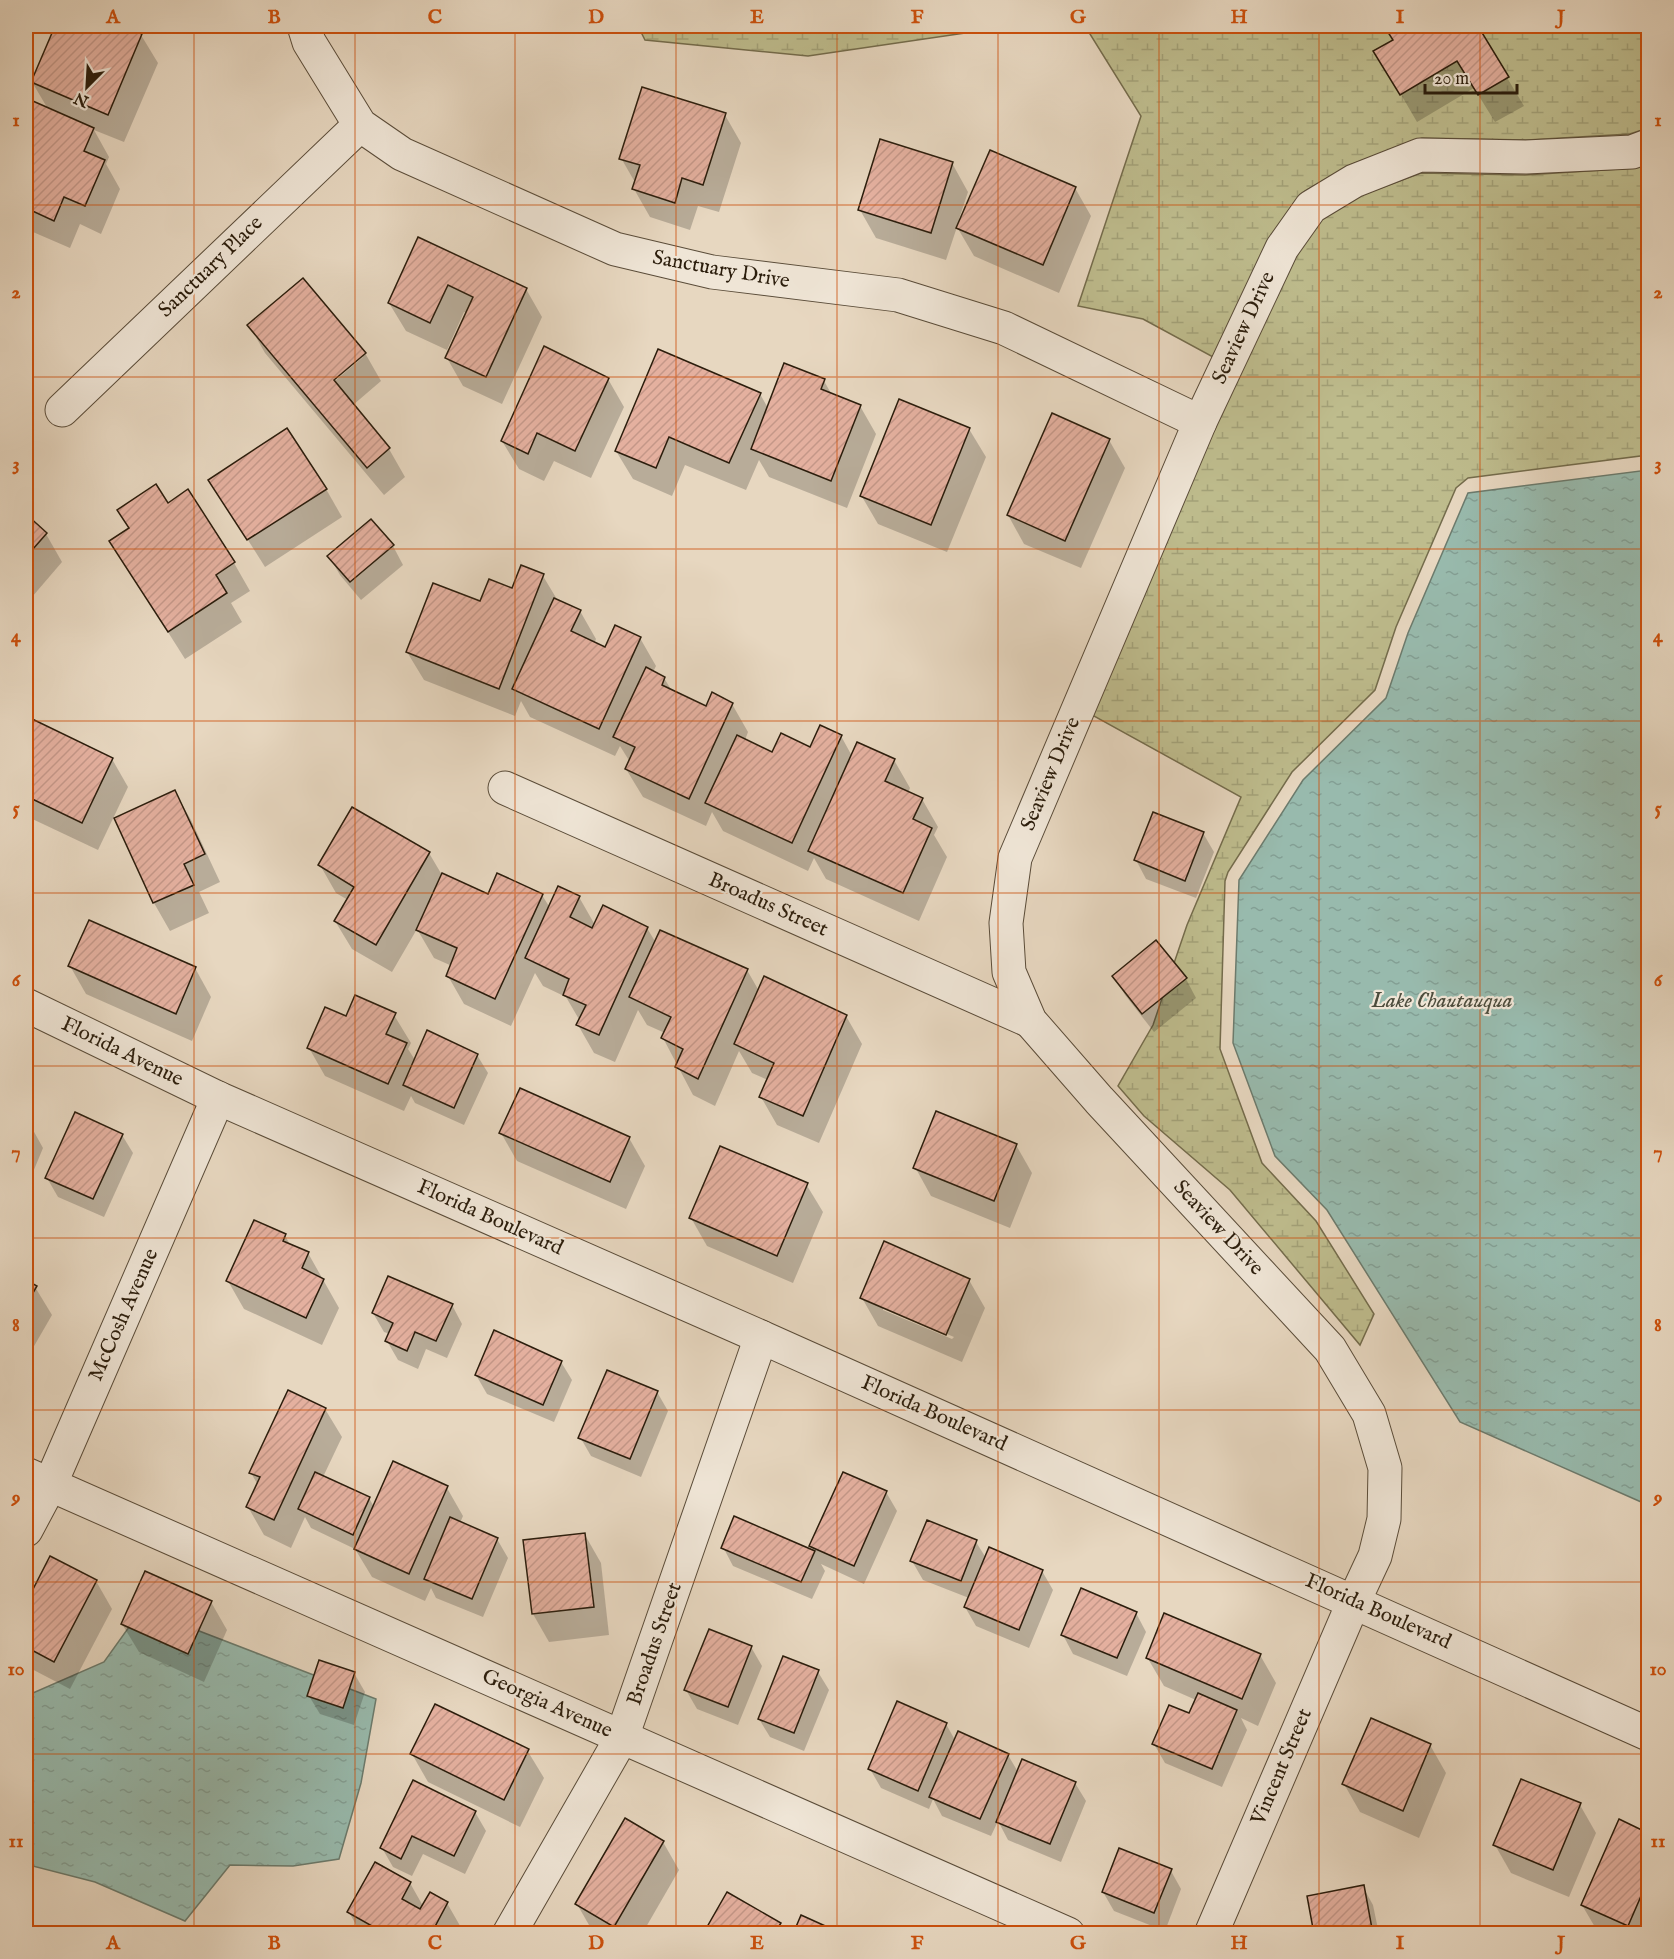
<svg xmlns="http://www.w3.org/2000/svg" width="1674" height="1959" viewBox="0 0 1674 1959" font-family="'IM FELL English',serif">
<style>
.wetland{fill:url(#wetland-marsh);stroke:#746c4c;stroke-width:1.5}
.water{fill:url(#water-ripples);stroke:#6c7b6d;stroke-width:1.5}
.shadow{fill:#0003;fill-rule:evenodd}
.building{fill:url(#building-hatch);stroke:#2b1d0c;stroke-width:1.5}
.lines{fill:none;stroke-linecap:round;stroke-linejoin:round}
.minor-casing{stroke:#5a4c39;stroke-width:35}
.minor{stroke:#efe5d6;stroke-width:33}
.grid{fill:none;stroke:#cc500c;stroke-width:1.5;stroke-opacity:0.55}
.labels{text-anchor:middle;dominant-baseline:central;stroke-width:4.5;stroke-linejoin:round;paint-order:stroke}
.street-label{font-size:21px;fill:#2b1d0c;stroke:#efe5d6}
.water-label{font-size:22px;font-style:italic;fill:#4c4c3c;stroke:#efe5d6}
.neatline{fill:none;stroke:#cc500c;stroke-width:2}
.grid-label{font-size:20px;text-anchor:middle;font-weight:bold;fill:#cc500c}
</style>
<defs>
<pattern id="wetland-marsh" width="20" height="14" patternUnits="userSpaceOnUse" patternTransform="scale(1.5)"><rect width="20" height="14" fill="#bebc8d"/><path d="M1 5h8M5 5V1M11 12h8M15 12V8" fill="none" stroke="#a3a178"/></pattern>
<pattern id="water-ripples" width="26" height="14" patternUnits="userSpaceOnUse" patternTransform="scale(1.5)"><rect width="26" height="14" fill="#98baad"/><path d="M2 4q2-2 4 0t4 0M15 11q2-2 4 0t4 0" fill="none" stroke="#839f94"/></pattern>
<pattern id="building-hatch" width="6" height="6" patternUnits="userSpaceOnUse" patternTransform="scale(1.5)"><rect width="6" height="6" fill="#e4b09f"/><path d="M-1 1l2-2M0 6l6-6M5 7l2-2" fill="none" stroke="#c49788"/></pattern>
</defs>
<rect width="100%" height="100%" fill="#e7d7c0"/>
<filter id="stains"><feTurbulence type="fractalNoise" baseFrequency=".00333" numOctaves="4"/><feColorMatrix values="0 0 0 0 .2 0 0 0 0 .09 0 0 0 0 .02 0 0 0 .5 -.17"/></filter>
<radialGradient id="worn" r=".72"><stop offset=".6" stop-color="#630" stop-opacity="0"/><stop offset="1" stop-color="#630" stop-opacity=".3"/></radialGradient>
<g class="wetland">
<path d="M638 26H1013L808 56 645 40Z"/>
<path d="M1085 26H1648V128L1630 134 1527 140 1422 138 1350 165 1305 191 1299 197 1213 357 1143 319 1078 306 1141 116Z"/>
<path d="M1648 164V455L1468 478 1456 488 1396 627 1375 690 1292 772 1228 872 1225 881 1220 1049 1262 1163 1316 1221 1374 1314 1360 1345 1230 1190 1144 1116 1118 1086 1153 1025 1187 925 1241 797 1092 715 1214 429 1295 256 1322 219 1359 196 1421 173 1525 175 1635 168Z"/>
</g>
<g class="water">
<path d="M1648 470V1505L1460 1422 1327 1210 1275 1156 1233 1043 1239 880 1303 780 1386 698 1408 633 1468 493Z"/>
<path d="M142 1609 376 1699 361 1783 339 1859 293 1866 230 1865 185 1921 95 1882 33 1866 26 1874V1696L104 1662Z"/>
</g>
<g class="shadow">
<path d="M56 26H119L141 35 158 63 124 142 94 130 109 157 106 164 120 189 101 234 80 224 70 248 26 229V100L48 109 32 82Z"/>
<path d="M1386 26H1476L1524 106 1495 122 1474 88 1417 122 1392 79 1395 41Z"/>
<path d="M725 115 741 143 719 212 698 206 690 230 650 217 634 189 636 184 621 158Z"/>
<path d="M952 163 968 192 959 219H962L1075 188 1091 216 1059 293 974 256 957 227 946 260 876 238 860 210Z"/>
<path d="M419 239 526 289 542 317 502 404 463 386 447 358 467 313 464 312 447 350 406 331 389 303Z"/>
<path d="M26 292 34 307 26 330Z"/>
<path d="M249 325 365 353 381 381 353 405 389 449 405 477 384 495 265 353ZM363 353V357L329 386 327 383Z"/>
<path d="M608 379 624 407 591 478 554 461 544 481 519 469 502 441Z"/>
<path d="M824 381 832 395 860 406 876 434 847 508 769 477 759 460 746 490 685 465 672 496 633 479 616 451 760 394 768 408Z"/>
<path d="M969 429 986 457 947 552 878 524 861 495Z"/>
<path d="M1109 440 1125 468 1081 568 1024 544 1008 515Z"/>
<path d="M210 480 326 489 342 517 265 567Z"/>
<path d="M168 505 234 563 250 591 231 603 242 622 185 659 111 542 130 529 119 511Z"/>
<path d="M26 516 46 534 62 562 32 597 26 591Z"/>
<path d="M371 521 393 546 403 565 361 600 340 575 329 556Z"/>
<path d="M543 576 558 601 580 611 596 639 594 644 605 649 640 638 656 666 653 672 664 678 672 691 706 708 732 704 748 732 745 740 772 754 810 749 841 736 852 756 894 760 910 788 908 793 922 799 938 827 934 835 947 857 919 921 826 879 814 858 808 871 723 831 712 812 706 826 643 797 626 769 630 762 620 746 615 756 530 717 521 701 515 716 424 680 407 652 481 603Z"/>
<path d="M26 718 112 759 128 787 98 850 26 816Z"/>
<path d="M175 792 191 820 220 882 199 892 209 913 170 931 154 903 116 819Z"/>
<path d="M1203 833 1214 852 1196 898 1146 879 1136 860Z"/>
<path d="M429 853 442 875 488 896 542 895 550 908 579 897 595 925 647 928 656 943 747 970 759 991 846 1016 862 1044 819 1143 777 1125 761 1097 768 1080 752 1073 739 1051 715 1106 693 1095 663 1038 665 1033 647 1025 638 1010 615 1062 594 1053 578 1025 580 1021 566 997 543 986 535 973 511 1026 464 1004 448 976 452 966 434 958 417 929 392 972 352 949 335 921 348 900 336 893 320 865Z"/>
<path d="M1156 942 1186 979 1196 998 1154 1032 1125 995 1114 976Z"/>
<path d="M70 966 195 968 211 997 192 1041 86 994Z"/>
<path d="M394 1015 411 1043 408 1049 415 1060 477 1055 488 1073 464 1125 415 1103 411 1096 404 1111 325 1076 309 1048 347 1018Z"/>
<path d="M26 1106 31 1115 28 1121 43 1148 26 1189Z"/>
<path d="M501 1133 629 1138 645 1166 626 1209 517 1161Z"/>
<path d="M122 1135 133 1153 104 1217 58 1197 47 1178Z"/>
<path d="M1016 1145 1032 1173 1010 1228 931 1196 915 1167Z"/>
<path d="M806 1184 823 1212 793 1283 707 1246 691 1218Z"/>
<path d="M285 1235 291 1247 308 1253 339 1308 322 1345 244 1309 228 1281Z"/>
<path d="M969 1280 985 1308 962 1362 878 1326 862 1298ZM883 1307 954 1337 952 1339 883 1310Z"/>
<path d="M26 1281 35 1287 52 1315 26 1360Z"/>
<path d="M452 1305 462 1324 447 1358 426 1349 418 1369 398 1360 387 1341 390 1334 384 1332 373 1313Z"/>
<path d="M561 1362 572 1380 554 1422 487 1394 476 1375Z"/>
<path d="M657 1392 668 1411 641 1477 591 1456 580 1437Z"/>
<path d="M325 1409 342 1437 323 1477 369 1498 374 1507 447 1488 463 1516 460 1523 497 1539 508 1558 483 1617 436 1598 431 1588 425 1601 372 1577 355 1549 311 1528 305 1517 291 1548 264 1535 248 1507 258 1485 251 1473Z"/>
<path d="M886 1492 897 1511 864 1584 821 1564 825 1571 812 1599 733 1566 723 1547 735 1518 815 1553 811 1546Z"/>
<path d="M928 1522 976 1542 986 1558 1042 1571 1053 1590 1029 1648 976 1626 965 1607 969 1598 923 1580 912 1561Z"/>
<path d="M585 1535 601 1563 609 1635 549 1642 533 1614 525 1541Z"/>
<path d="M51 1558 96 1581 112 1609 70 1689 26 1666V1606Z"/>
<path d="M211 1602 227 1630 204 1682 139 1652 122 1624Z"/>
<path d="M1136 1613 1146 1632 1127 1676 1073 1654 1063 1635Z"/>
<path d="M751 1647 762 1666 738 1725 697 1709 686 1690Z"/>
<path d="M1260 1655 1276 1683 1258 1726 1241 1718 1247 1730 1222 1787 1165 1763 1154 1744 1190 1715 1196 1700 1164 1686 1147 1657Z"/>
<path d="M818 1672 829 1690 804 1751 770 1737 759 1719Z"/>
<path d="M354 1673 365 1692 354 1725 320 1714 309 1696Z"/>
<path d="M946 1724 955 1740 1008 1755 1018 1772 1075 1783 1086 1801 1061 1862 1008 1840 998 1821 991 1836 942 1816 933 1799 929 1809 881 1788 870 1769Z"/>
<path d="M1430 1745 1446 1773 1419 1838 1360 1812 1344 1784Z"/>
<path d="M527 1750 544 1778 520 1827 428 1782 412 1754Z"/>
<path d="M414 1782 475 1812 486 1831 465 1874 423 1854 412 1876 393 1867 382 1848Z"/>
<path d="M1580 1805 1596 1833 1569 1897 1511 1873 1495 1845Z"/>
<path d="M1619 1821 1648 1834V1934H1599L1582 1905Z"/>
<path d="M663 1842 679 1870 642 1934 593 1932 577 1904Z"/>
<path d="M1171 1871 1181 1889 1165 1931 1114 1911 1103 1892Z"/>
<path d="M410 1883 423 1906 447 1903 463 1931 462 1934H361L349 1912Z"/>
<path d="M1363 1887 1373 1905 1379 1934H1315Z"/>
<path d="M780 1924 785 1934H705Z"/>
</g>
<g class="building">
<path d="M55 26H123L142 34 108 115 31 82Z"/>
<path d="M1384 26H1478L1509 77 1478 95 1457 61 1400 95 1373 51 1393 40Z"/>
<path d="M642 87 726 113 703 185 682 178 675 203 632 189 640 165 619 159Z"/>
<path d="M26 98 94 128 84 151 105 160 85 206 64 197 54 221 26 208Z"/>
<path d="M880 139 953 162 931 233 858 210Z"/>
<path d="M990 150 1076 187 1043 265 956 228Z"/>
<path d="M418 237 527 288 486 377 445 358 473 297 448 285 430 323 388 303Z"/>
<path d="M303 278 366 353 334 380 390 448 367 468 247 325Z"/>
<path d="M544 346 609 378 575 451 537 433 528 454 501 441Z"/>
<path d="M658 349 761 393 729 463 669 437 656 468 615 451Z"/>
<path d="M784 363 825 379 821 389 861 405 831 481 751 449Z"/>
<path d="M899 399 970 428 931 525 860 496Z"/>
<path d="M1052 413 1110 439 1065 541 1007 515Z"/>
<path d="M287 428 327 489 247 540 208 480Z"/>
<path d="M156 484 168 503 188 489 235 562 216 575 227 593 168 632 109 541 129 528 117 510Z"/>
<path d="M26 514 47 533 26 557Z"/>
<path d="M371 519 394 545 350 582 327 556Z"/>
<path d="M521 565 544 574 499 689 406 652 433 583 480 601 489 579 512 588Z"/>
<path d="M554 598 581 610 571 631 605 647 615 625 641 637 599 729 512 689Z"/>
<path d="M646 667 665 677 662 685 706 706 712 692 733 703 689 799 625 769 635 747 613 737Z"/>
<path d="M26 716 113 758 82 823 26 796Z"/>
<path d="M820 725 842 735 792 843 705 803 737 735 772 752 781 733 810 747Z"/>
<path d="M857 742 895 759 885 781 923 798 913 819 932 828 903 893 808 851Z"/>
<path d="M175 790 205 854 184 864 194 885 153 903 114 818Z"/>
<path d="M352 807 430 852 376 945 334 921 354 887 318 865Z"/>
<path d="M1153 812 1204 832 1185 881 1134 860Z"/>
<path d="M442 873 488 894 497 873 543 894 495 999 446 976 457 948 416 930Z"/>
<path d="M558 886 580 896 570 917 592 928 603 905 648 927 599 1035 576 1025 586 1005 563 995 569 979 525 958Z"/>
<path d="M89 920 196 967 176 1014 68 966Z"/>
<path d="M660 930 748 969 698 1079 675 1067 683 1049 661 1038 671 1017 629 997Z"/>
<path d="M1156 940 1187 978 1142 1014 1112 976Z"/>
<path d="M764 976 847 1015 803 1116 759 1097 774 1063 734 1044Z"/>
<path d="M355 995 396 1013 386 1034 407 1043 388 1084 307 1048 325 1007 346 1016Z"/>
<path d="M427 1030 478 1054 454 1108 403 1085Z"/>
<path d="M520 1088 630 1137 610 1182 499 1133Z"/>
<path d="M936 1111 1017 1144 994 1201 913 1168Z"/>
<path d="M75 1112 123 1134 93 1199 45 1178Z"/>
<path d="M720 1146 808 1183 777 1256 689 1218Z"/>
<path d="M254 1220 286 1234 283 1241 309 1252 302 1268 324 1279 306 1318 226 1281Z"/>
<path d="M884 1241 970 1279 946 1335 860 1298Z"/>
<path d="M388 1276 453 1304 436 1341 415 1332 407 1351 385 1341 393 1323 372 1313Z"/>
<path d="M26 1280 37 1286 26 1305Z"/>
<path d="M494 1330 562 1361 543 1405 475 1375Z"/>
<path d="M607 1370 658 1391 630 1459 578 1438Z"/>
<path d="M288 1390 326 1408 274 1520 246 1507 260 1477 249 1473Z"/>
<path d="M393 1461 448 1486 409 1574 354 1549Z"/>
<path d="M315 1472 370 1497 353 1535 298 1509Z"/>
<path d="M843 1472 887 1491 854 1566 809 1546Z"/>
<path d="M734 1516 815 1551 801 1582 721 1548Z"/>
<path d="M450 1517 498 1538 472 1599 424 1579Z"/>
<path d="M927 1520 977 1540 961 1581 910 1561Z"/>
<path d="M585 1533 594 1607 532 1614 523 1540Z"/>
<path d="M989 1547 1043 1570 1019 1630 964 1607Z"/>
<path d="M50 1556 97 1580 54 1662 26 1647V1603Z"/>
<path d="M145 1571 212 1601 188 1654 121 1624Z"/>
<path d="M1081 1588 1137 1612 1117 1658 1061 1635Z"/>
<path d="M1164 1613 1261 1654 1242 1699 1146 1658Z"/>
<path d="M709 1629 752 1646 728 1707 684 1690Z"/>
<path d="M783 1656 819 1670 794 1733 758 1719Z"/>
<path d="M319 1660 355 1672 343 1708 307 1696Z"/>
<path d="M1198 1693 1237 1710 1212 1769 1152 1744 1169 1705 1189 1713Z"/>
<path d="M897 1701 947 1723 918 1791 868 1769Z"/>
<path d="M435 1704 529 1749 504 1800 410 1754Z"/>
<path d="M1371 1718 1431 1744 1403 1811 1342 1784Z"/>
<path d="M958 1731 1009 1754 980 1819 929 1797Z"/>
<path d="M1022 1759 1076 1782 1050 1844 996 1822Z"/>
<path d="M1521 1779 1581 1803 1553 1870 1493 1845Z"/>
<path d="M413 1780 476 1811 454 1856 412 1836 401 1859 380 1848Z"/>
<path d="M625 1818 664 1841 614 1927 575 1904Z"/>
<path d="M1619 1819 1648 1833V1880L1628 1926 1581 1905Z"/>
<path d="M1119 1848 1172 1869 1154 1913 1102 1892Z"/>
<path d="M375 1862 411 1882 402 1899 420 1909 430 1892 448 1902 431 1934H386L347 1912Z"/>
<path d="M1364 1885 1373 1934H1314L1307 1896Z"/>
<path d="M727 1892 781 1923 774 1934H703Z"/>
<path d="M801 1915 843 1934H793Z"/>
<path d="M309 1926 326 1934H306Z"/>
</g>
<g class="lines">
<defs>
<g id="minor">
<path d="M304 26 309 42 360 125 402 154 615 249 712 272 898 295 1004 328 1200 422"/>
<path d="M62 410 360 125"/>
<path d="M505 788 1030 1021"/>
<path d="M26 1005 218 1098 761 1337 1648 1734"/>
<path d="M26 1474 1068 1934"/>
<path d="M26 1530 50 1485 218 1098"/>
<path d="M509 1934 622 1737 761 1337"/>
<path d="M1211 1934 1354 1601 1375 1556 1384 1519 1385 1468 1369 1414 1330 1349 1099 1100 1030 1021 1009 972 1006 923 1015 858 1200 422 1282 248 1311 207 1354 181 1420 155 1526 157 1632 152 1648 146"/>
</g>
</defs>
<use href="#minor" class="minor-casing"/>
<use href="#minor" class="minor"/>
</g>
<path class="grid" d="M194 26V1934M355 26V1934M515 26V1934M676 26V1934M837 26V1934M998 26V1934M1159 26V1934M1319 26V1934M1480 26V1934M26 205H1648M26 377H1648M26 549H1648M26 721H1648M26 893H1648M26 1066H1648M26 1238H1648M26 1410H1648M26 1582H1648M26 1754H1648"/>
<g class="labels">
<g class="street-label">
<text transform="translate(211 267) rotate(-44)">Sanctuary Place</text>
<text transform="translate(721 270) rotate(10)">Sanctuary Drive</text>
<text transform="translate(1244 328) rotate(-65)">Seaview Drive</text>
<text transform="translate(1051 774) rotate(-67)">Seaview Drive</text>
<text transform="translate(768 905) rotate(24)">Broadus Street</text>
<text transform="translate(122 1052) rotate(26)">Florida Avenue</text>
<text transform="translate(490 1218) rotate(24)">Florida Boulevard</text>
<text transform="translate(1218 1228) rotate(47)">Seaview Drive</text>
<text transform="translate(124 1315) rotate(-66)">McCosh Avenue</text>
<text transform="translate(934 1414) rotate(24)">Florida Boulevard</text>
<text transform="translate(1378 1612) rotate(24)">Florida Boulevard</text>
<text transform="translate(655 1644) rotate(-71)">Broadus Street</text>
<text transform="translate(547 1704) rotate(24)">Georgia Avenue</text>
<text transform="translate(1282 1767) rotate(-67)">Vincent Street</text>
</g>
<g class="water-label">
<text x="1442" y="1001">Lake Chautauqua</text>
</g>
</g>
<rect width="1674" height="1959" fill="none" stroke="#e7d7c0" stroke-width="66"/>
<g transform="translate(87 87) rotate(204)" stroke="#efe5d6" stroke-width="4.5" paint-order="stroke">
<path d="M0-4.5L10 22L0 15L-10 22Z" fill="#2b1d0c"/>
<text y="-9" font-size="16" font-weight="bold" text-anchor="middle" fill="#2b1d0c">N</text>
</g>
<path d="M1425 84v9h92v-9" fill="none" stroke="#2b1d0c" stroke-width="3"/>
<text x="1434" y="84" font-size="18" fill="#2b1d0c" stroke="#efe5d6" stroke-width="4.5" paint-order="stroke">20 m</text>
<rect x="33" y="33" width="1608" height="1893" class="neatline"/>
<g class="grid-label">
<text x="113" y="23">A</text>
<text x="274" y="23">B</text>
<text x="435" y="23">C</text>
<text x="596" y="23">D</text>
<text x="757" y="23">E</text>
<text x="917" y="23">F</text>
<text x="1078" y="23">G</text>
<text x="1239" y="23">H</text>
<text x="1400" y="23">I</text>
<text x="1561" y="23">J</text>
<text x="16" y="126">1</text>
<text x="1658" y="126">1</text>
<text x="16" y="298">2</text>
<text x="1658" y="298">2</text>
<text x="16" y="470">3</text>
<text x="1658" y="470">3</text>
<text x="16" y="642">4</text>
<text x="1658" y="642">4</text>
<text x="16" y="814">5</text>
<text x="1658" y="814">5</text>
<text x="16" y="986">6</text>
<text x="1658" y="986">6</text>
<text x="16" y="1158">7</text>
<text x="1658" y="1158">7</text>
<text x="16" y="1331">8</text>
<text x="1658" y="1331">8</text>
<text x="16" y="1503">9</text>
<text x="1658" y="1503">9</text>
<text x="16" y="1675">10</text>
<text x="1658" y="1675">10</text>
<text x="16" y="1847">11</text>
<text x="1658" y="1847">11</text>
<text x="113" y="1949">A</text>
<text x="274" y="1949">B</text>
<text x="435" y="1949">C</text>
<text x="596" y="1949">D</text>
<text x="757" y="1949">E</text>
<text x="917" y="1949">F</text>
<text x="1078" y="1949">G</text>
<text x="1239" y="1949">H</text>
<text x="1400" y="1949">I</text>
<text x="1561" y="1949">J</text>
</g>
<rect width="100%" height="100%" filter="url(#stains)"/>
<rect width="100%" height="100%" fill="url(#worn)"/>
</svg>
